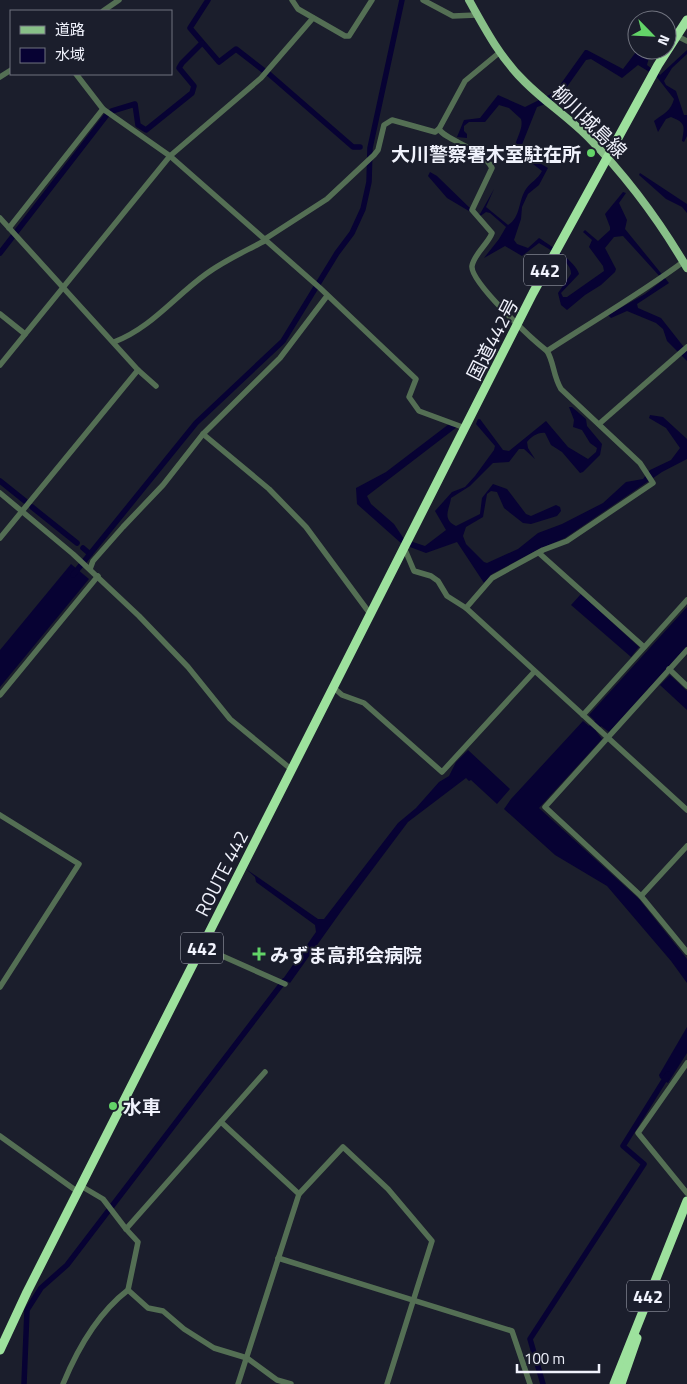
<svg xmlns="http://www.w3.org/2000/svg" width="687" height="1384" viewBox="0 0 687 1384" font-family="'Titillium Web','Noto Sans JP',sans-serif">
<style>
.water{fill:#070233}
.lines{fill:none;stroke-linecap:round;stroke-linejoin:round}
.canal{stroke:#070233;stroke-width:5.5}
.minor{stroke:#546f54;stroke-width:5.5}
.major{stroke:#88c088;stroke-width:8}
.highway{stroke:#9de19d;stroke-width:9}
.poi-dot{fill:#63d468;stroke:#1b1e2c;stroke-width:2}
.labels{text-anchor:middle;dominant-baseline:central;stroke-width:4;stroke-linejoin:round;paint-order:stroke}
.shield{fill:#1b1e2c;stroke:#b0b2be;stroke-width:1}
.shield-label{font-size:18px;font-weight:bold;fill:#f0f2fc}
.street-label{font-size:19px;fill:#f0f2fc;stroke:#1b1e2c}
.poi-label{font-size:19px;font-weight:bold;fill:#f0f2fc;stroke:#1b1e2c;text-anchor:start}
</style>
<rect width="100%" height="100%" fill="#1b1e2c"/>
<g class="water">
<path d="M585 50H587L623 69 636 52 651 50 647 65 660 75 687 50V54L672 68 664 81 666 85 676 91 684 115H687V136L684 142 682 141C684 127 687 123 671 117L666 119 658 132 654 121C663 114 671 111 674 99L656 76 638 65 622 78 591 59 586 60 564 91 552 102 537 107 521 147 524 154 548 168 539 185 528 194 522 207 521 219 514 240 517 244 528 248 539 238C550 245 576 262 579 274L561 293 563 297H567L604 271 603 266 589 247 592 240 583 232 585 230 598 241 610 230V227L605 214 623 192 626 193 619 203 627 220 625 229 669 283 637 304 638 308 661 318 687 351V361L667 341 663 329 656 323 627 311 611 318 608 315 645 294 663 280 623 236 614 237 605 248 616 269 615 272 601 285 585 295 567 310 561 305 558 293 571 274C572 262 549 249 539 243L522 256 505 246 484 258 499 239 506 227 490 213 486 212 479 217 447 198 428 176 430 172 437 176 474 212 480 214 494 189 486 207 508 225C521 217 518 201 526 189 531 182 538 179 542 171L524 157 517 158C508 147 525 132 521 119L509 108 499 105 485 122H469L464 126V131L467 134V138L457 137 464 120 480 118 498 95 525 107 555 92Z"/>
<path d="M640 173 687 204V213L682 207 666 199 639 175Z"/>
<path d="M569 407H572L586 419 587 426 602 444 600 455 583 472 580 473 562 452 551 445 545 433C538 432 531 437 527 442L528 448 535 459 524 449H519L509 462 493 463 470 486 451 498C450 508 441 519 456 526L480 514 482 498 493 484 507 489 526 514 531 516 556 505 560 507 561 511 557 516 531 524 523 523 504 508 497 492 491 491 487 494 483 517 466 527 463 536 466 544 484 562 487 563 518 549 538 533 562 524 603 503 626 482 643 479 650 470 671 460 680 448 666 428 649 418 650 415 663 417 687 439V459L662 472 565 538 537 550 492 574 484 583 457 542 426 553 402 544 357 504 356 488 386 472 449 424 457 427 367 496 371 504 394 524 404 539 425 546 446 530 435 511 452 492 465 487 475 476 494 450 495 446 476 424 478 419H480L503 450 509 451 546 421 568 447 588 459 596 452 597 448 590 443 582 430 573 427 574 420Z"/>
<path d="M71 564 89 579 0 687V650Z"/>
<path d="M581 594 639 647 631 657 571 605Z"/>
<path d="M687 607V646L609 732 601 726 596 731 602 739 539 808 639 899 687 959V983L671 961 607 886 555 855 504 809 511 799 583 721 589 726 595 721 589 715Z"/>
<path d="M670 675 687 691V710L660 685Z"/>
<path d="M468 750 510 789 497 804 471 780 469 781 466 778 408 822 342 910 290 983 283 979 316 932 315 925 256 882 255 877 246 869 318 919H324L398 823 416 808 439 782 449 776 456 762Z"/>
<path d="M687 1027V1053L668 1083 660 1078 659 1075Z"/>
</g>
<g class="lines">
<g class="canal">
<path d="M208 0 190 28 219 62 236 49 263 70"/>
<path d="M269 74 353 147H360"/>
<path d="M112 111 135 104 138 125 146 130 192 93 194 86 179 68 182 63 202 43"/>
<path d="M0 253 106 116"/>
<path d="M0 481 25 501"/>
<path d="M32 507 77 543"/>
<path d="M83 548 90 554"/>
<path d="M73 575 196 423 283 341 337 253 352 233 363 209 369 182 370 148 402 0"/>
<path d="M24 1384 27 1310 41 1288 67 1265 284 981"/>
<path d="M543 1384 530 1339 644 1164 623 1146 668 1074"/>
</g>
<g class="minor">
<path d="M292 0 298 9 345 36H349L372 0"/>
<path d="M423 0 453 16 477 15"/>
<path d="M103 11 119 0"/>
<path d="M677 36 687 41"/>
<path d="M76 74 103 109 170 156 320 288 416 379 409 397 419 411 465 428"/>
<path d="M0 77 11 70"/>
<path d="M439 129C446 141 482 148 492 168L472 210 492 233C488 244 474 254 472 266 470 282 533 340 547 351 554 362 553 376 561 389L640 463 653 483 567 541 543 550 492 578 466 608"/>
<path d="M0 218 138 370 156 386"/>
<path d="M9 228 103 109"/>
<path d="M265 239 327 199 374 155 378 150 384 125 392 120 435 132 439 129 465 81 500 52"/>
<path d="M0 314 25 334"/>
<path d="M114 342C151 328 174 297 206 274 225 260 246 251 266 240"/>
<path d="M547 351C593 321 640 294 683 262"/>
<path d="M0 365 170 156 261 78 313 18"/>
<path d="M599 424 687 347"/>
<path d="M203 434 269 489 306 527 371 615"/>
<path d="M0 493 73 554 139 616 188 667 230 719 292 770"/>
<path d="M0 538 138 370"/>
<path d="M402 551 406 552 414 571 431 576 438 581 447 596 466 608 687 810"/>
<path d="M539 553 644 647"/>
<path d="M90 569 93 561 123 527 163 485 203 434 280 358 327 296"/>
<path d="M687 650 545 807 641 896 687 952"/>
<path d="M669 669 687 686"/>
<path d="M334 688 342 695 364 703 442 772 534 672"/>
<path d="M0 695 98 576"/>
<path d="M583 715 687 600"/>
<path d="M0 815 79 864 0 987"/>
<path d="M641 896 687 846"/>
<path d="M202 947 285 984"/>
<path d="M687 1063 638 1133 687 1193"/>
<path d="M221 1122 299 1194"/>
<path d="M0 1136 78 1192"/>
<path d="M81 1186 103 1199 126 1229 265 1072"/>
<path d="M278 1258 512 1331 530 1384"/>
<path d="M128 1290 148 1308 163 1311 184 1329 214 1348 247 1358 277 1380 291 1384"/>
<path d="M63 1384C77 1350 98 1313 128 1290L138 1242 126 1229"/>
<path d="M238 1384 299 1194 343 1147 388 1189 432 1241 387 1384"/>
</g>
<path class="major" d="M469 0C485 29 501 59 525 82 545 102 568 117 588 137 626 176 659 220 687 268"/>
<g class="highway">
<path d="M0 1350 27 1292 533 293 658 65 687 20"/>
<path d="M614 1384 687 1201"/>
<path d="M621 1384 637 1338"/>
</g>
</g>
<g class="poi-dot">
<circle cx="591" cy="153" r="5"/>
<path d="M256.5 946.5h5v5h5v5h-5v5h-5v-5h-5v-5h5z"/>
<circle cx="113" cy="1106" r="5"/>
</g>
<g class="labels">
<g class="shield">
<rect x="524" y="254.5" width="42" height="31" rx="4"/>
<rect x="181" y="932.5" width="42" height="31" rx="4"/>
<rect x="627" y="1280.5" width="42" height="31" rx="4"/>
</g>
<g class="shield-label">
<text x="545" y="270">442</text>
<text x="202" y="948">442</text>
<text x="648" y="1296">442</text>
</g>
<g class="street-label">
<text transform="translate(590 121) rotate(44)">柳川城島線</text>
<text transform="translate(492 339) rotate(-63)">国道442号</text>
<text transform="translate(221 873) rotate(-63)">ROUTE 442</text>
</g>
<g class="poi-label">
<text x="581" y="153" text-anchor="end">大川警察署木室駐在所</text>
<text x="270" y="954">みずま高邦会病院</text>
<text x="123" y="1106">水車</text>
</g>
</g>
<rect x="10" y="10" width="162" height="65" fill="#1b1e2c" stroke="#70737f"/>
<rect x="20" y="26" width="25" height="8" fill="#88c088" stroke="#70737f"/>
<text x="55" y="35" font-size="15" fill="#f0f2fc">道路</text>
<rect x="20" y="48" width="25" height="15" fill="#070233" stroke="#70737f"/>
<text x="55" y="60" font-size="15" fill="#f0f2fc">水域</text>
<g transform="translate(652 35) rotate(114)"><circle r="24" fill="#1b1e2c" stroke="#70737f"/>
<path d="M0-4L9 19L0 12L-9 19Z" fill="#63d468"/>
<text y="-8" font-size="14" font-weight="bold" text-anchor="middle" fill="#f0f2fc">N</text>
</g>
<path d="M517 1364v8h82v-8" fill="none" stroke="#f0f2fc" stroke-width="2.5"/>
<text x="524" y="1364" font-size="15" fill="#f0f2fc" stroke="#1b1e2c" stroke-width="4" paint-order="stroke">100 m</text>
</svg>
